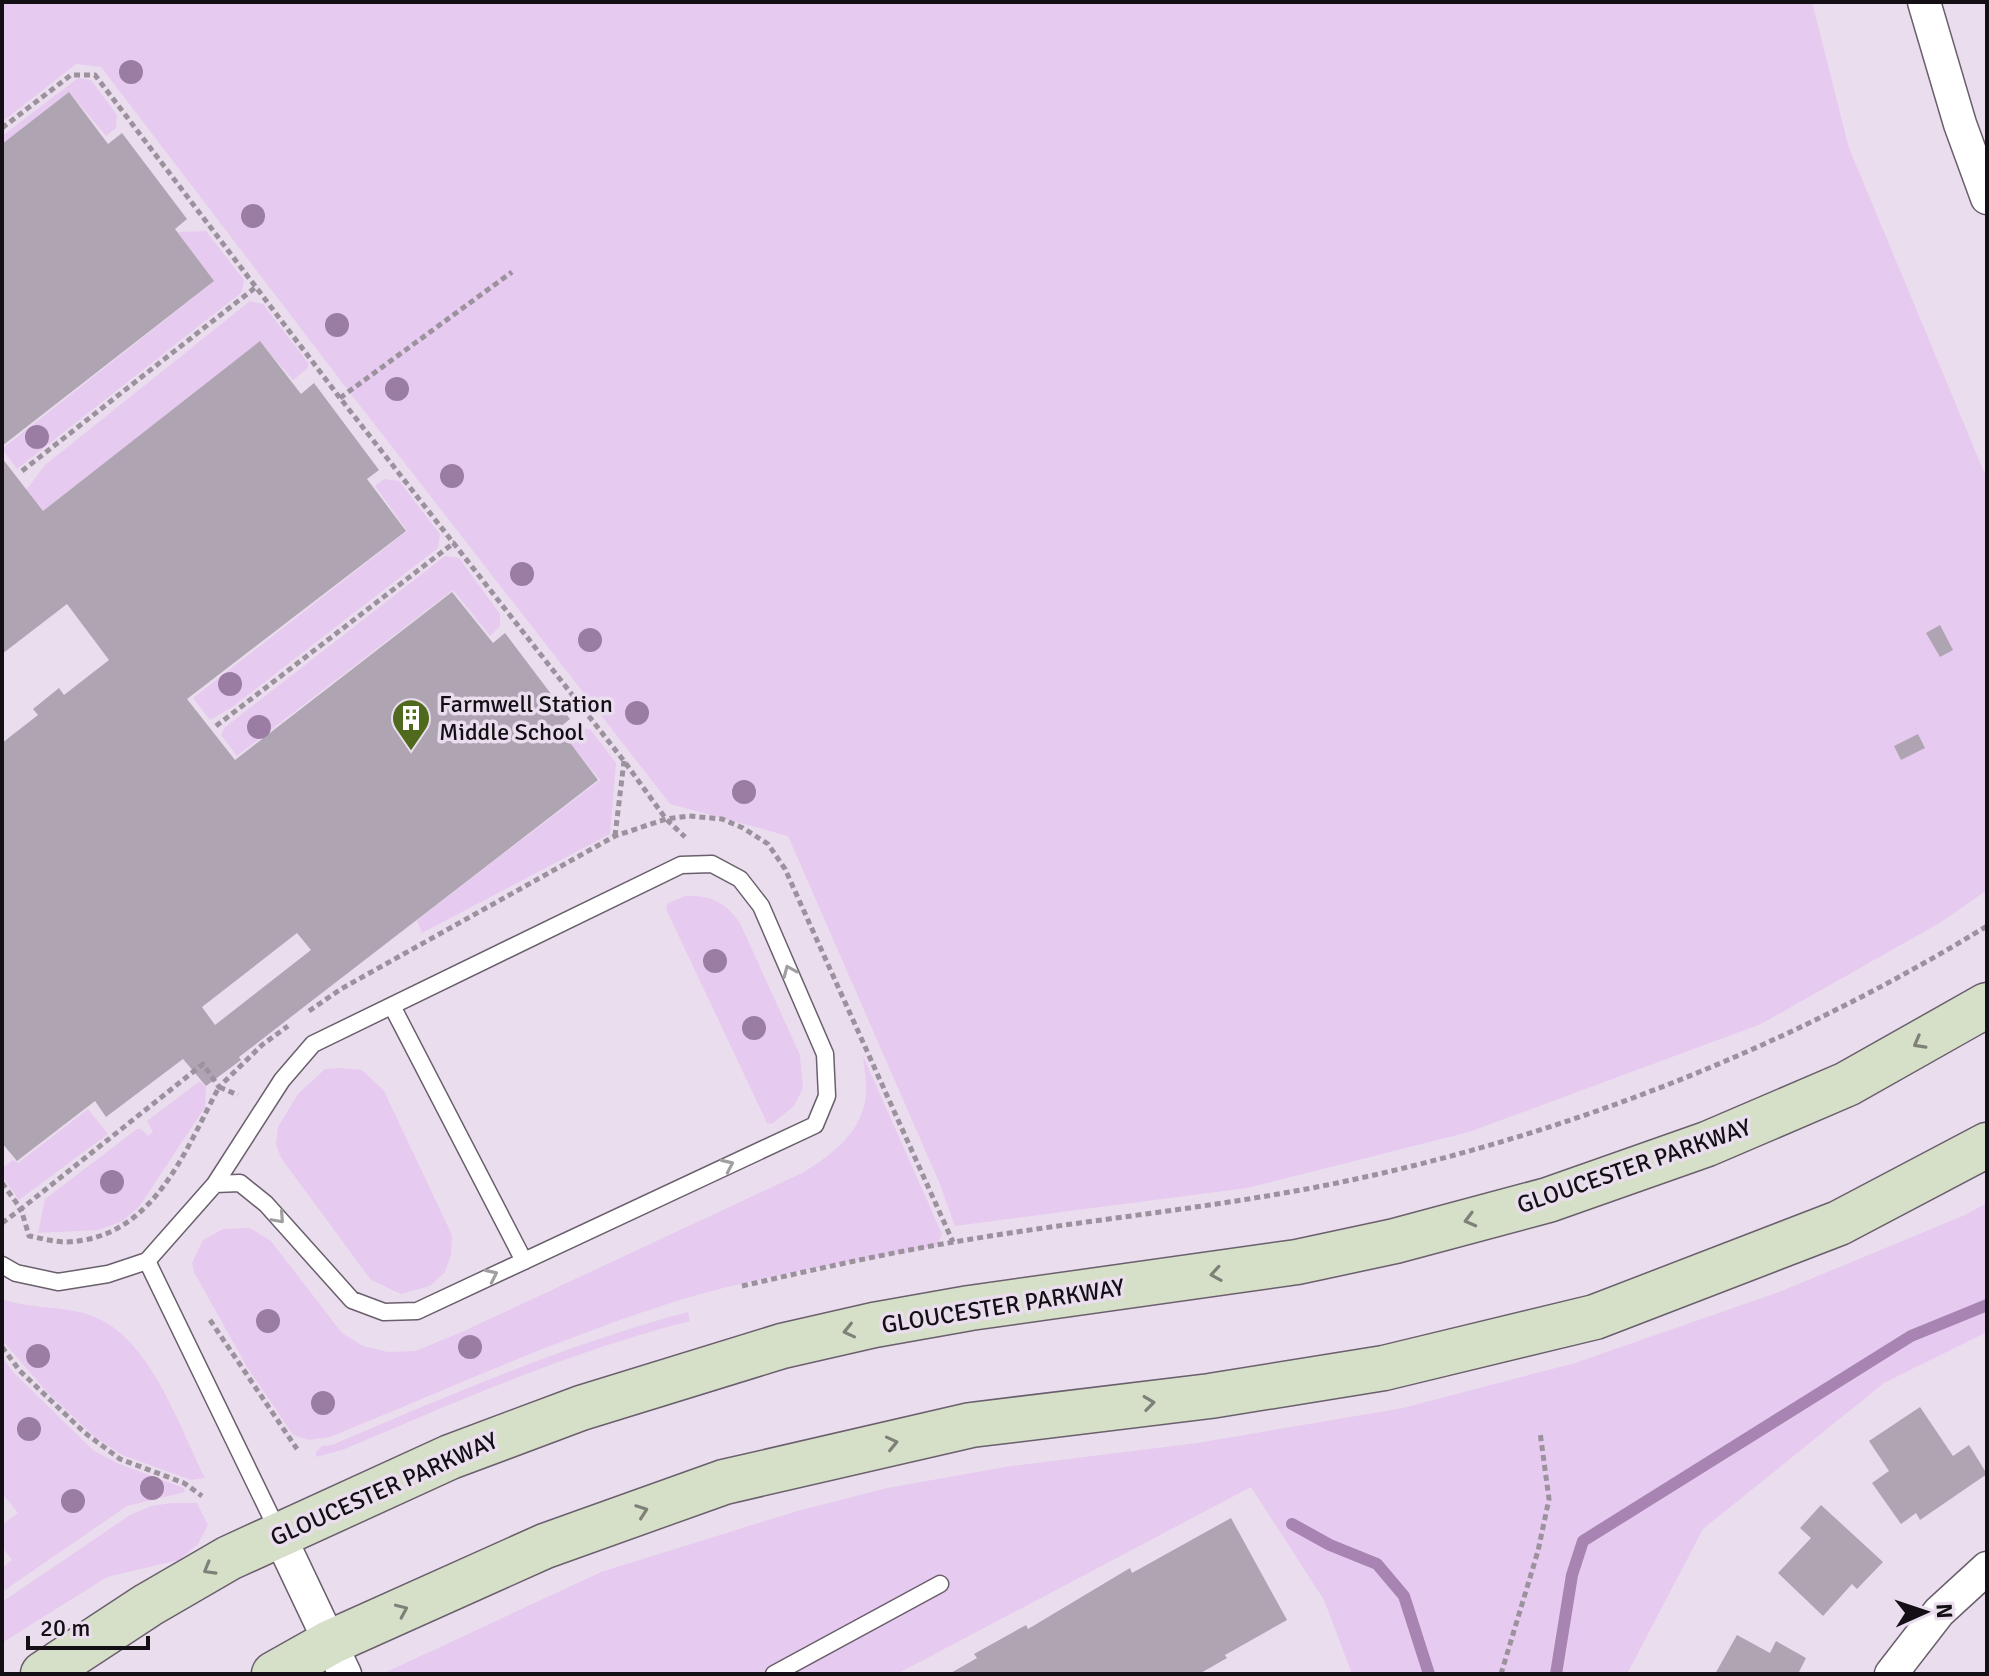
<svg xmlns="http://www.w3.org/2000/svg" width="1989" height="1676" viewBox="0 0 1989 1676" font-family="Signika,sans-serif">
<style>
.green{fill:#e7caef}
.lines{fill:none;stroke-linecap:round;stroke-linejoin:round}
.stream{stroke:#a784b1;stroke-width:12}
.building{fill:#afa4b2;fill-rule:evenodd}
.lane-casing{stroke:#6a5f6c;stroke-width:19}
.street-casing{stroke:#6a5f6c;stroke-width:35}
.secondary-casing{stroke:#6a5f6c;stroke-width:47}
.path{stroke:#9b929e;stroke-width:5;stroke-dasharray:6 4;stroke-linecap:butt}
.lane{stroke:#fff;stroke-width:16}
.street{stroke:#fff;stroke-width:32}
.secondary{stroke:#d6dfc8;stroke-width:44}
.tree{fill:#9b7da3}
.oneway{stroke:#a19fa1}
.oneway2{stroke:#7e8177}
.labels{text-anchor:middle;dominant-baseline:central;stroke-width:7;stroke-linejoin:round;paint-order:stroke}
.poi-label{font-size:24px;fill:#130f14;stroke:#eadeee;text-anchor:start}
.street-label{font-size:24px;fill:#130f14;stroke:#eadeee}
</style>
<rect width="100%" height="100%" fill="#eadeee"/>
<g class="green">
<path d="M2 2H1812L1849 148 1987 479V890L1943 921 1761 1024 1469 1132 1247 1188 955 1226 939 1182 788 836 670 804 354 398 101 67 76 64 2 122Z"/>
<path d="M78 78 91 80 117 115 116 128 106 136 69 92 2 144V136Z"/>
<path d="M206 231 244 280 242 292 17 469 2 449 213 282 178 232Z"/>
<path d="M250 301 263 304 309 364 307 369 293 380 260 342 43 511 26 490 45 465Z"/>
<path d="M384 479 399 481 440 534 438 548 231 708 210 720 193 698 407 531 375 486Z"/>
<path d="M445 556 459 558 500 614V626L490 636 453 590 237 756 221 735 224 728Z"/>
<path d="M575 728 590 729 616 763 610 834 422 933 417 920 600 780 565 737Z"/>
<path d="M685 896C711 895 725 902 740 923L800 1055 803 1088 794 1106 772 1124 767 1123 666 909 668 903Z"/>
<path d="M863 1056 942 1234 937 1246C853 1262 768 1274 687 1298 565 1335 448 1389 330 1437L309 1440 293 1435 247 1367 194 1272 192 1263 203 1240 223 1229 250 1228 271 1241 342 1333 363 1346 388 1352 415 1351 464 1331 804 1172C833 1154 862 1132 866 1095 867 1083 864 1069 863 1056Z"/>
<path d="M340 1068 362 1070 384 1091 452 1235 451 1254 445 1272 430 1286 401 1294 371 1280 281 1158 276 1144 278 1127 298 1094 325 1069Z"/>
<path d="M200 1081 206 1087 205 1107 139 1207 122 1221 99 1230 38 1233 45 1199 137 1129H141L148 1136 153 1132 147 1121Z"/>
<path d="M88 1109 108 1134 19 1200 2 1176V1168L13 1160 18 1163Z"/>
<path d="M1987 1203V1332L1884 1383 1703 1529 1627 1674H1352L1324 1600 1251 1487 897 1674H382L601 1572 797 1511 887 1488 1011 1466 1197 1443 1403 1408 1575 1363 1779 1292 1965 1215Z"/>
<path d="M2 1299C33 1310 64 1305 92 1316 150 1337 179 1426 205 1478L191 1480 122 1455 95 1437 46 1391 2 1340Z"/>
<path d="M688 1312 690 1321C571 1351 458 1401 345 1449L316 1457V1452L322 1446 332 1445C449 1395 565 1345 688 1312Z"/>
<path d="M2 1357 14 1373 93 1450 117 1463 184 1488 185 1492 127 1506 2 1592V1568L12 1560 2 1547V1525L18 1513 2 1493Z"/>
<path d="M172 1503H197L208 1525 198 1544 179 1560 107 1577 2 1643V1602L130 1515 151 1506Z"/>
</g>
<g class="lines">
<g class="stream">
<path d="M1292 1524 1330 1545 1377 1564 1404 1596 1429 1674"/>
<path d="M1556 1674 1572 1575 1583 1541 1911 1336 1987 1305"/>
</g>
</g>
<g class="building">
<path d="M69 92 108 144 122 133 187 219 175 229 214 281 2 446V144Z"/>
<path d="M260 341 301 394 314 383 379 470 367 479 406 531 187 699 235 760 452 592 493 643 505 633 570 719 559 728 598 780 239 1057 241 1060 206 1086 183 1059 106 1117 95 1101 17 1161 2 1143V743L38 715 33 709 59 688 64 695 109 660 67 604 2 654V458L43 511ZM297 933 311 950 215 1025 202 1007Z"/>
<path d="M1940 625 1953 650 1940 657 1926 633Z"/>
<path d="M1918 734 1925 748 1901 760 1894 746Z"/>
<path d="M1920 1407 1953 1456 1969 1445 1987 1474 1920 1520 1916 1513 1901 1524 1872 1483 1889 1471 1869 1441Z"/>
<path d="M1821 1505 1883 1562 1857 1589 1852 1584 1823 1616 1778 1573 1811 1538 1800 1528Z"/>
<path d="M1231 1518 1287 1620 1225 1655 1227 1658 1199 1674H949L977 1658 974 1654 1026 1625 1028 1629 1130 1568 1132 1573Z"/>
<path d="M1737 1635 1770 1653 1776 1641 1806 1658 1798 1674H1715Z"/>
</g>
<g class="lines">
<defs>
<g id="lane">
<path d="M392 1006 524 1261"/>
<path d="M147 1261 279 1533"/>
<path d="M2 1265 16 1273 58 1282 108 1274 147 1261 215 1184 282 1080 313 1044 681 865 712 864 740 879 761 906 825 1054 827 1096 815 1125 417 1311 384 1312 352 1300 266 1204 240 1183 215 1184"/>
<path d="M774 1674 940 1584"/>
</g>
<g id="street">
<path d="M1924 2 1960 124 1987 198"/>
<path d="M279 1535 345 1674"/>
<path d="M1891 1674 1939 1612 1987 1568"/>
</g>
<g id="secondary">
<path d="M43 1674 148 1605 229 1558 450 1457 581 1408 782 1346 874 1325 970 1308 1297 1262 1395 1241 1548 1200 1707 1144 1847 1084 1987 1005"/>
<path d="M274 1674 331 1642 545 1546 724 1482 971 1425 1210 1396 1384 1368 1595 1317 1839 1223 1987 1145"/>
</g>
</defs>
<use href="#lane" class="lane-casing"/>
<use href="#street" class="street-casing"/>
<use href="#secondary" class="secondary-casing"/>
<g class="path">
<path d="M2 128 71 75H95L340 398 624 761 666 819 685 837"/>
<path d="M340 398 512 272"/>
<path d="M22 471 256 287"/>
<path d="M216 726 455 542"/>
<path d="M615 836 624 761"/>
<path d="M309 1011 341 989 615 836 666 819 689 816 722 819 743 828 768 844 785 869 953 1242"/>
<path d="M2 1183 21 1209 203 1064 219 1087 262 1045 288 1026"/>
<path d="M2 1223 21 1209 29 1236C40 1238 54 1242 66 1242 153 1239 184 1153 219 1087L238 1095"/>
<path d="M742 1286C812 1270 883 1254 954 1242 1081 1220 1210 1209 1337 1183 1565 1136 1788 1048 1987 926"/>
<path d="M210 1320 297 1449"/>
<path d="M2 1347 20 1371 85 1433 120 1459 184 1483 202 1496"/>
<path d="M1501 1674 1538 1551 1549 1499 1540 1432"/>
</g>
<use href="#lane" class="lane"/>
<use href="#street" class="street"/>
<use href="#secondary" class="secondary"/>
</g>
<g class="tree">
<circle cx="131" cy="72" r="12"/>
<circle cx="253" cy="216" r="12"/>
<circle cx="337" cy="325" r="12"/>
<circle cx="397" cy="389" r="12"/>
<circle cx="37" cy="437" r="12"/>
<circle cx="452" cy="476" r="12"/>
<circle cx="522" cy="574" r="12"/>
<circle cx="590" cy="640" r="12"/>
<circle cx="230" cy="684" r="12"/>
<circle cx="637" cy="713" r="12"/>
<circle cx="259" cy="727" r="12"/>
<circle cx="744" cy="792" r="12"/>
<circle cx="715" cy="961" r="12"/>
<circle cx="754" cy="1028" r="12"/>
<circle cx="112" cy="1182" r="12"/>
<circle cx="268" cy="1321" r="12"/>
<circle cx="470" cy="1347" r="12"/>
<circle cx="38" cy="1356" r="12"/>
<circle cx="323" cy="1403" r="12"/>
<circle cx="29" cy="1429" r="12"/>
<circle cx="152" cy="1488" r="12"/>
<circle cx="73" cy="1501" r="12"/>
</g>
<defs><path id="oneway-chevron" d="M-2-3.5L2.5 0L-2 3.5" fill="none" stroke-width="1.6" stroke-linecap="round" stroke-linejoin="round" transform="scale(2)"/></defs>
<g class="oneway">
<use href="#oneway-chevron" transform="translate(789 971) rotate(-113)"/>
<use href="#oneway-chevron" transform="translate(728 1165) rotate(-25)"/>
<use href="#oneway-chevron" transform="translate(279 1218) rotate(48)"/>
<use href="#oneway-chevron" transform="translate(492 1275) rotate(-25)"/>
</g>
<g class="oneway2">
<use href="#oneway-chevron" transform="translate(1919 1043) rotate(151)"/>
<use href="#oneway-chevron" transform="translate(1470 1220) rotate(165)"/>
<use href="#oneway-chevron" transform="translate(1216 1274) rotate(171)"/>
<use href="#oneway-chevron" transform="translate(849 1331) rotate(167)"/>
<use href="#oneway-chevron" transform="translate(1149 1403) rotate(-7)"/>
<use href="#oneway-chevron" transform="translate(892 1443) rotate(-13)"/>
<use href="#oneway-chevron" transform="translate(642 1511) rotate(-20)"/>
<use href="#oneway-chevron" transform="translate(209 1569) rotate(150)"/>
<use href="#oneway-chevron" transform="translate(402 1610) rotate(-24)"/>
</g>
<defs>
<symbol id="building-pin" viewBox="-11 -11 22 30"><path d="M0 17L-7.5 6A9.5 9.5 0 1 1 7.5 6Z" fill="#4f6a1c" stroke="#eadeee"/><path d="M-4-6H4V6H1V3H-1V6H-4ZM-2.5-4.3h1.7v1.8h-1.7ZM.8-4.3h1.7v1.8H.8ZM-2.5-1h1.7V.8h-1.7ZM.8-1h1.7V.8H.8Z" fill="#fff"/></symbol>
</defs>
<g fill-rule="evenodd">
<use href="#building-pin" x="389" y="696" width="44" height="60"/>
</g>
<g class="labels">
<g class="poi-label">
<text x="439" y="704">Farmwell Station<tspan x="439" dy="28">Middle School</tspan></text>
</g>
<g class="street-label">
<text transform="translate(1634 1166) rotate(-19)">GLOUCESTER PARKWAY</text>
<text transform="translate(1003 1306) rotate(-9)">GLOUCESTER PARKWAY</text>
<text transform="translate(384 1489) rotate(-24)">GLOUCESTER PARKWAY</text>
</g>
</g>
<rect width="1989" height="1676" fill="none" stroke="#130f14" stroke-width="8"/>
<g transform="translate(1925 1612) rotate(87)" stroke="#eadeee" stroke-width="6" paint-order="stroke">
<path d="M0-6L14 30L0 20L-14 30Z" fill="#130f14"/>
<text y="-12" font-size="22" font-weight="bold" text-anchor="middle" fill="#130f14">N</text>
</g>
<path d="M28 1636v12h120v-12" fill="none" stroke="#130f14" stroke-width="4"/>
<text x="40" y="1636" font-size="24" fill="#130f14" stroke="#eadeee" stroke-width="6" paint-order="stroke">20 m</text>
</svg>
